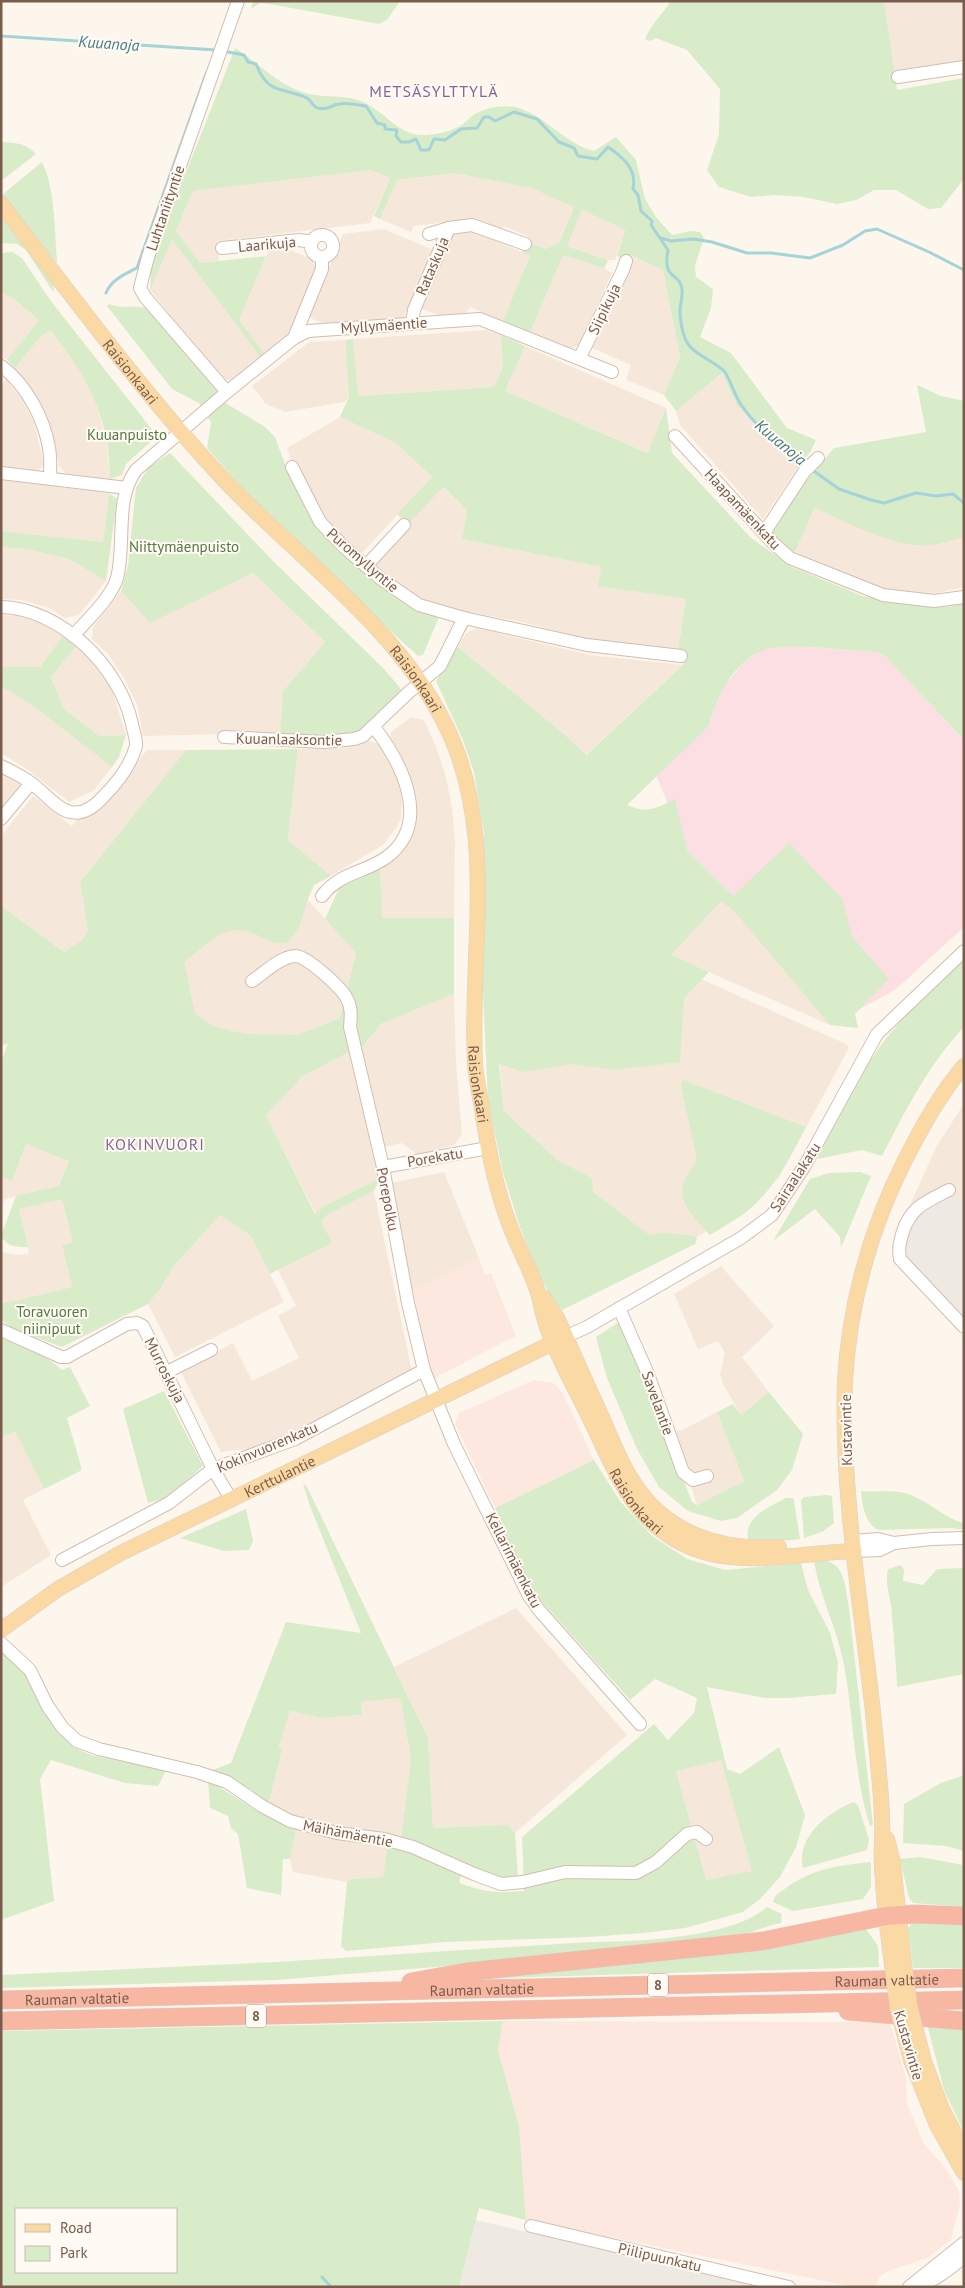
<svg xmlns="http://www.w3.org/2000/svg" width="965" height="2288" viewBox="0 0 965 2288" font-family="'PT Sans',sans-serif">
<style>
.residential{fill:#f5e8da}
.commercial{fill:#fde8e0}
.industrial{fill:#efe9e4}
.medical{fill:#fbdfe3}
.green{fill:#d8ecc9;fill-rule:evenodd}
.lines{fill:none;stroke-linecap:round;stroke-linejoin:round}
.stream{stroke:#a5d3da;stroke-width:3}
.minor-casing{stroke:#d1beb0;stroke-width:14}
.major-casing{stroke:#dad1cd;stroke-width:16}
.highway-casing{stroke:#dad1cd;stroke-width:19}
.minor{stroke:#fff;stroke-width:12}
.major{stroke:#fbd9a5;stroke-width:15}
.highway{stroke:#f7b7a3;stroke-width:18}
.major-bridge-casing{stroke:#dad1cd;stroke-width:16;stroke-linecap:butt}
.major-bridge{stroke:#fbd9a5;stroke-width:15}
.labels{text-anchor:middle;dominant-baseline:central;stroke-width:4;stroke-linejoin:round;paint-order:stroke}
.shield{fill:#fffaf3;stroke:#a28b7f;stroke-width:1}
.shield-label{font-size:14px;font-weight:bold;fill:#7a5c4d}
.street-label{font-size:15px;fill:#7a5c4d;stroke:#fffaf3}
.park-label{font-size:15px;fill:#537a41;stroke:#fffaf3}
.water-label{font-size:16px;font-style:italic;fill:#437c86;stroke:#fffaf3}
.neighbourhood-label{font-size:16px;letter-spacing:1px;fill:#846695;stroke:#fffaf3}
</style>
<rect width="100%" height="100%" fill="#fdf6ec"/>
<g class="residential">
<path d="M884 1H964V61L894 71Z"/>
<path d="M371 170 390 178 370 223 217 241 219 261 200 263 176 231 193 191Z"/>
<path d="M454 173 531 188 574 206 559 243 545 249 526 241 528 236 504 226 501 231 473 219 414 226 411 232 380 219 397 180Z"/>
<path d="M582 210 625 230 615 260H608L567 246Z"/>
<path d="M384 229 433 250 404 318 325 324 308 317 343 234Z"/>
<path d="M471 230 531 256 503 321 470 307 466 314 440 316 421 308 453 232Z"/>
<path d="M172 240 261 358 232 380H223L150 290Z"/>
<path d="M278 245 312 259 316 269 286 338 265 354 239 320 270 247Z"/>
<path d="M563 254 604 268 612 273 579 345 570 349 530 333Z"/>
<path d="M629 255 663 270 680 357 664 395 626 380 631 365 590 347Z"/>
<path d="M1 292 14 299 39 320 7 360 1 356Z"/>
<path d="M49 329 74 360 94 397 106 437 110 479 66 474 59 466 55 444 47 416 33 391 15 368 40 337Z"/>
<path d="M486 330 501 335 503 367 494 387 357 396 353 339Z"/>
<path d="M345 340 349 397 345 402 285 412 266 404 252 386 309 342Z"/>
<path d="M525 346 666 408 649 453 505 391Z"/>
<path d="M722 373 737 406 801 463 763 519 680 425 676 411Z"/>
<path d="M6 379 21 398 34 422 44 464 38 471 1 466V386Z"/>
<path d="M340 417 396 443 432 477 363 552H354L323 523 300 488 287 448Z"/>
<path d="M1 480 109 493 103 542 1 531Z"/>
<path d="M442 487 467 510 462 539 601 567 599 586 686 599 678 650 590 640 522 622 453 609 395 590 374 570 373 561Z"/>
<path d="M813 508 876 534 902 542 929 545 964 537V587L933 594 880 588 795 552Z"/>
<path d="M1 547 27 549 69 559 106 581 79 615 65 618 49 608 21 600 1 599Z"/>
<path d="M253 573 325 642 283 691 280 733 143 736 138 707 125 680 108 654 92 639 93 627 121 591 150 622Z"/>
<path d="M1 615 17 616 41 623 64 634 40 667H1Z"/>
<path d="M477 628 590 655 683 665 585 755 564 734 458 647 466 633Z"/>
<path d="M78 644 111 687 126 735 99 736 64 709 51 677Z"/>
<path d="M1 688 6 689 36 708 112 767 93 791 69 802 28 770 1 753Z"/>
<path d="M411 717 424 720 436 747 446 777 452 808 455 840 454 918H381L380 862 391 854 415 797 408 772 390 739 391 732Z"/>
<path d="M369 741 379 744 397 778 402 798 401 818 396 828 383 845 331 876 288 840 298 749 344 748Z"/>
<path d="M147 750H186L80 882 88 930 82 940 64 952 1 906V836L33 796 72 826 81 815 104 804Z"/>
<path d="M1 773 20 785 1 809Z"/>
<path d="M264 851 356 953 340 1018 223 1065 124 965Z"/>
<path d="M721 900 734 911 830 1025 670 955Z"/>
<path d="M585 927 846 1044 849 1048 778 1179 695 1239 663 1255 504 1111 497 1029Z"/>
<path d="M454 994 456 1064 462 1134 454 1145 418 1155 402 1143 383 1147 362 1047 381 1024Z"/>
<path d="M353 1050 380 1178 324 1206 316 1214 266 1115 303 1076Z"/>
<path d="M964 1104V1195L907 1212 936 1147Z"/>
<path d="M26 1144 69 1160 59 1186 5 1199 1 1208V1177L12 1181Z"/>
<path d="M444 1172 479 1258 413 1291 391 1183Z"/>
<path d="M374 1191 412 1372 286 1445 282 1437 260 1447 221 1452 180 1370 233 1343 252 1381 299 1358 278 1316 296 1306 278 1270 331 1243 321 1221 329 1214Z"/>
<path d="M62 1198 73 1242 62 1245 72 1287 1 1304V1252L19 1255 29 1253 19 1209Z"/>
<path d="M220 1215 251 1236 284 1302 175 1357 148 1304 160 1289 174 1266Z"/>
<path d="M721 1266 774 1326 742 1357 769 1392 741 1415 723 1384 720 1374 725 1353 718 1341 698 1349 674 1294Z"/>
<path d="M717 1412 744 1481 697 1505 674 1431 682 1430Z"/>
<path d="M15 1431 44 1489 23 1500 51 1555 1 1587V1438Z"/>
<path d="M516 1608 627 1735 515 1833 508 1825 433 1828 428 1738 394 1667Z"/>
<path d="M400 1698 411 1759 401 1838 303 1821 268 1806 282 1750 279 1746 290 1711 321 1718 362 1715 361 1702Z"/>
<path d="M721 1759 752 1871 706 1881 676 1771Z"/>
<path d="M296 1829 388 1843 383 1877 351 1879 347 1882 293 1872 290 1859Z"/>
</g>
<g class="commercial">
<path d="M479 1258 485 1275 491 1273 516 1336 432 1379 413 1291Z"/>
<path d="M534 1380 553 1383 563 1393 594 1460 495 1508 455 1424 459 1413Z"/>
<path d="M503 2021 890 2022 906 2078 907 2104 924 2144 947 2170 959 2191 960 2204 951 2240 927 2258 888 2271 879 2277 875 2287H854L526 2220 519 2126 498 2050Z"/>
</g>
<g class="industrial">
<path d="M964 1195V1322L892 1246 907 1212Z"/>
<path d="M476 2220 759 2287H459Z"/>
</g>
<path class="medical" d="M789 646 876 652 885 656 964 740V927L895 990 830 1025 734 911 721 900 687 850 656 775 709 726 714 709 725 685 745 661 764 649Z"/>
<g class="green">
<path d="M253 1H400L387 20 379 24 275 5 260 3 251 9Z"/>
<path d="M671 1H884L897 90 964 78V179L941 208 928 209 896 190H874L856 200 837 204 804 197 774 195 751 197 719 187 707 170 719 134 720 89 687 50 656 38 650 41 645 39C651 24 662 15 671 1Z"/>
<path d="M235 48C257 62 276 83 302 92 322 99 346 93 365 103 388 114 399 137 427 135 439 134 453 131 463 124 467 121 470 117 475 114 487 107 505 104 519 108 547 117 565 144 594 151L616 137 636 160 645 199 656 217 672 235 691 231 700 232 704 238 695 266 696 277 713 289 711 308 700 337 731 353 787 428 816 440 811 451 801 463 737 406 722 373 676 411 664 395 680 357 663 270 630 255 627 260 617 256 625 230 582 210 567 246 608 260 604 268 563 255 530 333 503 321 530 256 522 252 526 241 545 249 559 243 574 207 531 188 454 173 397 180 380 219 374 216 390 178 371 170 193 191 176 231 200 263 266 256 239 320 265 354 261 358 172 240 150 290 152 259Z"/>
<path d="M1 142C16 143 26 143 36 154L1 181Z"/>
<path d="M42 162C55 185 55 236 57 263L2 195Z"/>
<path d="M1 214 53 282 54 293 26 250 17 244 1 243Z"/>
<path d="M12 252 22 258 50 300 157 436 126 464 122 475 110 479C109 465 109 450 106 436 96 393 77 363 50 330L40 337 15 368 7 360 39 320 14 299 1 292V253Z"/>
<path d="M109 304C125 310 136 304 150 309L222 396 224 402 265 427 275 437 287 470 314 525 338 551 376 583 413 609 439 617 423 655 418 656 398 638 246 492 207 448 211 422 199 403 172 389 107 306Z"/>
<path d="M501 335 525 346 505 391 648 453 666 408 672 453 751 538 792 567 863 596 927 607H947L964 603V740L885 656 876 652C851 651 784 642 764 650 733 662 717 696 709 726L627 805C647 814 657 808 675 799L687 850 733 896 789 843 842 899 853 938 889 979 855 1014 858 1028 830 1025 734 911 721 901 671 955 709 972 684 998 680 1062 614 1070 573 1064 524 1072 499 1064 504 1111 559 1161 592 1178 593 1192 649 1235 666 1233 694 1236 697 1239 695 1244 562 1310 556 1304 539 1277 519 1224 503 1173 488 1102 483 991 484 833 474 772 463 740 436 681 458 647 564 734 586 755 683 665 686 651 678 650 686 599 598 586 601 567 462 539 467 510 443 487 408 524 397 514 432 477 396 443 340 417 349 397 345 340 353 339 358 396 494 387 503 367Z"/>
<path d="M917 385 941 396 964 401V537C953 540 941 544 930 545 893 548 847 522 814 508L795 552 784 546 770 533 804 484 834 448 926 432Z"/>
<path d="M170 453 273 561 384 669 401 689C391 701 381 717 367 726 343 744 308 736 280 733L283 691 325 642 253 573 150 623 121 591 128 566 136 488 148 468Z"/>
<path d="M109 493 117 499 106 581 69 559 27 549 1 547V531L103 542Z"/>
<path d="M64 634 78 644 51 677 64 709 99 736 126 735 119 757 112 767 36 708 6 689 1 688V667H40Z"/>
<path d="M298 749 288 840 331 876 314 885 308 899 299 928 288 942C270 944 271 941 255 934 225 920 207 945 184 962L195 1014 215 1027 247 1034 297 1035 340 1018 356 953 325 919 341 884 380 862 382 918H454V994L381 1024 362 1047 383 1147 353 1050 303 1076 266 1115 315 1214 324 1206 380 1178 374 1191 329 1214 321 1221 332 1243 270 1274 251 1236 220 1215 174 1266 160 1289 148 1304 62 1347 13 1329 1 1319V1304L72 1287 62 1245 73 1242 62 1199 19 1209 28 1247C16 1247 6 1247 1 1235L16 1196 59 1186 69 1161 26 1144 12 1181 1 1177V1061L8 1044 1 1045V906L64 952 82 940 88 930 80 882 186 750Z"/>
<path d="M964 960V1027C928 1065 906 1110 882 1156L862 1150 817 1159C837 1118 863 1065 893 1030 914 1005 940 983 964 960Z"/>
<path d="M683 1080 806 1127C791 1156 777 1185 752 1207 740 1218 724 1226 710 1235 698 1222 678 1203 683 1184 686 1176 693 1167 697 1160L681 1086Z"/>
<path d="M860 1172 871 1176 841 1248 840 1237 815 1209 773 1241 810 1179 829 1173Z"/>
<path d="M619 1322 624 1325 692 1502 697 1505 744 1481 717 1412 733 1404 741 1415 769 1392 803 1434 792 1470 777 1490 737 1518 721 1521 688 1511 659 1487 637 1449 607 1378 596 1337Z"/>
<path d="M1 1338 46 1357 62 1370 70 1367 90 1406 67 1418 82 1470 44 1489 15 1431 1 1438Z"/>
<path d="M164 1391 203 1466 167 1498 148 1503 123 1409Z"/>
<path d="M594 1460 620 1501 652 1536 687 1559 725 1570 801 1563 808 1590 830 1633 838 1662 836 1694 787 1698H765L707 1687 727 1769 740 1774 779 1747 805 1815 796 1847 780 1877 760 1899 743 1912 685 1928 643 1933 589 1937 445 1942 346 1951 341 1946 347 1882 351 1879 383 1877 388 1843 462 1871 459 1883C487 1893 495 1893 524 1891L522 1837 654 1724 668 1740 694 1713 697 1698 655 1679 630 1700 535 1594 495 1508ZM721 1760 752 1871 706 1880 676 1771Z"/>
<path d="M303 1484 307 1487 428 1738 433 1828 508 1825 515 1833 518 1877 501 1880 401 1838 411 1759 400 1698 361 1702 362 1715 321 1718 290 1711 279 1746 282 1750 268 1806 252 1790 212 1770 231 1763 286 1622 361 1633 310 1506Z"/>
<path d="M861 1491C879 1493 898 1488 915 1497 932 1504 946 1519 964 1523V1530L952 1528 878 1530C865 1523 862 1505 861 1491Z"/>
<path d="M826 1495 832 1496 834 1523 822 1532 804 1538 801 1500 804 1497Z"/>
<path d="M786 1498H793L794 1501 800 1539 762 1543 749 1541C741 1519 770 1506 786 1498Z"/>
<path d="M246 1509 253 1541 249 1550 224 1551 180 1538Z"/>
<path d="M824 1560C846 1565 845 1588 849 1608L873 1825 870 1826C853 1773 854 1715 843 1660 836 1627 820 1596 814 1562Z"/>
<path d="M901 1565 904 1570 903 1581 923 1585 937 1569 964 1568V1674L897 1687C896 1663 894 1639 892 1616 892 1599 884 1586 888 1569Z"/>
<path d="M1 1651 24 1672 55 1729 73 1747 91 1755 166 1770 158 1786 125 1783 51 1760 40 1779 54 1901 1 1920Z"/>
<path d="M964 1775V1851L946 1846 903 1843 904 1804 941 1783Z"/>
<path d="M208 1780 262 1814 296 1829 290 1859H283L281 1895 247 1888 238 1834 231 1828 228 1816 210 1808Z"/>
<path d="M853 1802 858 1805 869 1840 867 1850 803 1868C795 1837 829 1812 853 1802Z"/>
<path d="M920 1857 964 1865V1907L913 1903 909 1898 900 1859Z"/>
<path d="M871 1862V1887L863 1899 793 1911 773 1902C774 1895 780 1892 786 1888 812 1869 839 1865 871 1862Z"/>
<path d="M767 1907 782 1914 781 1923C764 1926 749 1934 732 1939L472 1964 275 1980 1 1988V1975L277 1962 590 1942C635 1942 733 1938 767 1907Z"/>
<path d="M913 1921 964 1923V1968H913L908 1929Z"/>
<path d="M864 1926 878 1946 879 1967 464 1979Z"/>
<path d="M503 2021 498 2050 519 2126 526 2220 479 2208 459 2287H1V2031ZM16 2209H176V2272H16Z"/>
<path d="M927 2024 964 2027V2132L944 2090Z"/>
</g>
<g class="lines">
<g class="stream">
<path d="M1 36 216 50"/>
<path d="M228 52 244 55 248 62 256 64C268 95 282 87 307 98 311 100 313 107 318 108 327 111 331 105 339 104 347 102 358 105 366 106L377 123 385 125V129L397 130 396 136 401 142H409L416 139 421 150H429L434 139 445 140 461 129 477 128 484 117H489L495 121 514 112 537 119 559 142 574 148 578 156 597 159 608 147C624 158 637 169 633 189L638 195 641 211 652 221 651 225 668 250C662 281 680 272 682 289 683 296 680 304 680 312 680 319 682 331 685 338 690 354 714 360 725 372 730 379 735 397 742 406 758 430 784 447 806 465"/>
<path d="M661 238 671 241 694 239 712 242 747 253H771L810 258 843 245 865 231 877 229 929 252 964 270"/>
<path d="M106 293C111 280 125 274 137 268L206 74"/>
<path d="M811 469 839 489 871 500 884 503 916 493 936 496 953 494 964 503"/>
<path d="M322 2277 331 2287"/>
</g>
<defs>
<g id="minor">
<path d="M898 77 964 67"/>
<path d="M429 234 449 228"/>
<circle cx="322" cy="246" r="11"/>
<path d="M222 248 299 240 312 242"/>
<path d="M412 323 414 310 449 228 472 225 525 244"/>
<path d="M294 338 322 269V257"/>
<path d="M580 357 623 270 626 261"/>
<path d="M1 366C26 384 44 418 49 448 51 458 50 469 50 479"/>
<path d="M227 392 145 297 140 288 148 257 238 1"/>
<path d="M675 436 773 543 790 558 883 595 934 601 964 597"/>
<path d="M292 467 320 522 344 547 381 579 419 605 464 618"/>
<path d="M1 473 127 488"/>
<path d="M764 533 804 472 818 458"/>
<path d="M366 566 404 525"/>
<path d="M1 607C60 608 120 667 132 724 133 730 137 740 136 746 131 765 117 783 103 797 95 806 83 815 70 812 56 809 43 791 31 783 22 776 11 771 1 766"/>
<path d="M73 636C86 621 112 597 117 578 126 544 114 500 136 470L227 392 294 338 308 331 480 319 612 372"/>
<path d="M224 737 324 742 354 739 363 736 409 692 440 666 464 618 587 645 681 656"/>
<path d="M1 819 31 783"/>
<path d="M322 896C340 872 365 873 387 857 433 822 401 762 374 727"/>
<path d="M252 981C264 973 280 957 295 956 306 955 340 987 346 997 352 1007 351 1016 350 1027L383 1167 408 1303 424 1370"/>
<path d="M383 1167 488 1148"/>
<path d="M949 1190C926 1202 912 1206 903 1231 900 1242 898 1248 900 1259L964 1327"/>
<path d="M619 1308 648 1374 683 1472 693 1480 707 1476"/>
<path d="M1 1330 61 1357H67L127 1324 137 1323 143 1326 213 1469 231 1499"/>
<path d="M565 1337 587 1327 741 1238 772 1215 804 1167 877 1034 964 951"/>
<path d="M167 1372 211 1350"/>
<path d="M853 1541 878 1539 894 1543"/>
<path d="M854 1551 880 1550 894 1543 932 1539 964 1538"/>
<path d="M62 1560 169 1503 213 1469 295 1439 424 1370 454 1444 529 1596 539 1610 640 1724"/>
<path d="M1 1643 30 1670 47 1705 62 1727 77 1741 99 1749 197 1772 227 1782 262 1806 290 1821 337 1833 384 1839 413 1847 474 1874 501 1884 523 1882 565 1872 636 1873 656 1862 687 1834 697 1832 706 1839"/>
<path d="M531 2226 789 2287"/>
<path d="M909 2287 964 2243"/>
<path d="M914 2287C934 2282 948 2270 964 2257"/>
</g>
<g id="major">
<path id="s1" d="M1 204C74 298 145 396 226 482 299 559 394 625 443 720 499 827 469 949 475 1064 476 1081 481 1099 483 1116 489 1154 496 1190 510 1226 518 1248 530 1268 537 1290 541 1301 542 1313 546 1324 558 1360 578 1393 594 1427 614 1469 631 1514 674 1539 729 1572 794 1553 854 1551"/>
<path d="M543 1297 557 1318C572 1350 586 1383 601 1415 611 1437 619 1460 632 1480 664 1533 720 1551 779 1547"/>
<path id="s2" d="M1 1630 58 1589 121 1553 565 1337"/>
<path d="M887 1839 893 1863 903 1956"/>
<path d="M891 1957C887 1926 883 1895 882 1865 881 1849 883 1834 882 1818 881 1783 876 1747 873 1712 861 1603 841 1492 845 1381 849 1305 871 1227 905 1160 922 1127 940 1094 964 1066"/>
<path d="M911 2060 937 2125 964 2173"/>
<path d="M924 2061 942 2109 964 2151"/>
</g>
<g id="highway">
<path d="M411 1982 466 1972 763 1941 886 1916 916 1914 964 1916"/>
<path id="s3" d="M1 2000 964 1978"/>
<path d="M848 2011 964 2021"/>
<path d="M1 2021 964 2000"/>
</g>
</defs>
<use href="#minor" class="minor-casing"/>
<use href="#major" class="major-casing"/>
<use href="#highway" class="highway-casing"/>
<use href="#minor" class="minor"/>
<use href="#major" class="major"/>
<use href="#highway" class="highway"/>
<defs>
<g id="major-bridge">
<path d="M903 1956 910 2008 924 2061"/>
<path d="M891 1957 898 2010 911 2060"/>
</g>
</defs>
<use href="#major-bridge" class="major-bridge-casing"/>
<use href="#major-bridge" class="major-bridge"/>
</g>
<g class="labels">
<g class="shield">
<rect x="648" y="1973.5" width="20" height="23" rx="4"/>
<rect x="246" y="2004.5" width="20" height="23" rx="4"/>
</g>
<g class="shield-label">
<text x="658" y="1985">8</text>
<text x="256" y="2016">8</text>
</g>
<g class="street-label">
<text transform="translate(165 208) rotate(-71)">Luhtaniityntie</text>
<text transform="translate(267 244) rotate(-5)">Laarikuja</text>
<text transform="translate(432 266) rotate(-67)">Rataskuja</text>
<text transform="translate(604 309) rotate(-64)">Siipikuja</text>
<text transform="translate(384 325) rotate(-4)">Myllymäentie</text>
<text stroke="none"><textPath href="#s1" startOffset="212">Raisionkaari</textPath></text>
<text transform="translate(743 509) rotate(47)">Haapamäenkatu</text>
<text transform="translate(363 560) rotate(41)">Puromyllyntie</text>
<text stroke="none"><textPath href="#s1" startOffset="632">Raisionkaari</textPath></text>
<text transform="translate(289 739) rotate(1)">Kuuanlaaksontie</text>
<text stroke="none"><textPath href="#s1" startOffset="1051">Raisionkaari</textPath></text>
<text transform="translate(435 1157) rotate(-10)">Porekatu</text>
<text transform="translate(795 1177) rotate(-57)">Sairaalakatu</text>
<text transform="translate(388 1199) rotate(79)">Porepolku</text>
<text transform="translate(165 1370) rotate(63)">Murroskuja</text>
<text transform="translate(658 1403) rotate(70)">Savelantie</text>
<text transform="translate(846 1430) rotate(-91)">Kustavintie</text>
<text transform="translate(267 1447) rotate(-23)">Kokinvuorenkatu</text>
<text stroke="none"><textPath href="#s2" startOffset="319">Kerttulantie</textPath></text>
<text stroke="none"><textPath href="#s1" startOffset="1501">Raisionkaari</textPath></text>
<text transform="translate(514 1560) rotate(63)">Kellarimäenkatu</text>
<text transform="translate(348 1833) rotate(11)">Mäihämäentie</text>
<text stroke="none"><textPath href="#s3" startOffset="886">Rauman valtatie</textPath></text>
<text stroke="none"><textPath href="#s3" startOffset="481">Rauman valtatie</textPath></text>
<text stroke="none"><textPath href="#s3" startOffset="76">Rauman valtatie</textPath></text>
<text transform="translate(909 2045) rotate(74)">Kustavintie</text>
<text transform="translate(660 2257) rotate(13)">Piilipuunkatu</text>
</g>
<g class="park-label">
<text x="127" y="434">Kuuanpuisto</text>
<text x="184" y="546">Niittymäenpuisto</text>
<text x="52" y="1311">Toravuoren<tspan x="52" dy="17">niinipuut</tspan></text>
</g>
<g class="water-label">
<text transform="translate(109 43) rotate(4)">Kuuanoja</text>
<text transform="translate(781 442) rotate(40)">Kuuanoja</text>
</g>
<g class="neighbourhood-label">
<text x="434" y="91">METSÄSYLTTYLÄ</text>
<text x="155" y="1144">KOKINVUORI</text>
</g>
</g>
<rect width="965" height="2288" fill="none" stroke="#7a5c4d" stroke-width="5"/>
<rect x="15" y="2208" width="162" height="65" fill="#fffaf3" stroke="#cabbb1"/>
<rect x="25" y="2224" width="25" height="8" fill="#fbd9a5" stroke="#cabbb1"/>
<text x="60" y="2233" font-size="15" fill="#7a5c4d">Road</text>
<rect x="25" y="2246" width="25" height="15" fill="#d8ecc9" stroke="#cabbb1"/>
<text x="60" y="2258" font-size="15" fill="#7a5c4d">Park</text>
</svg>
